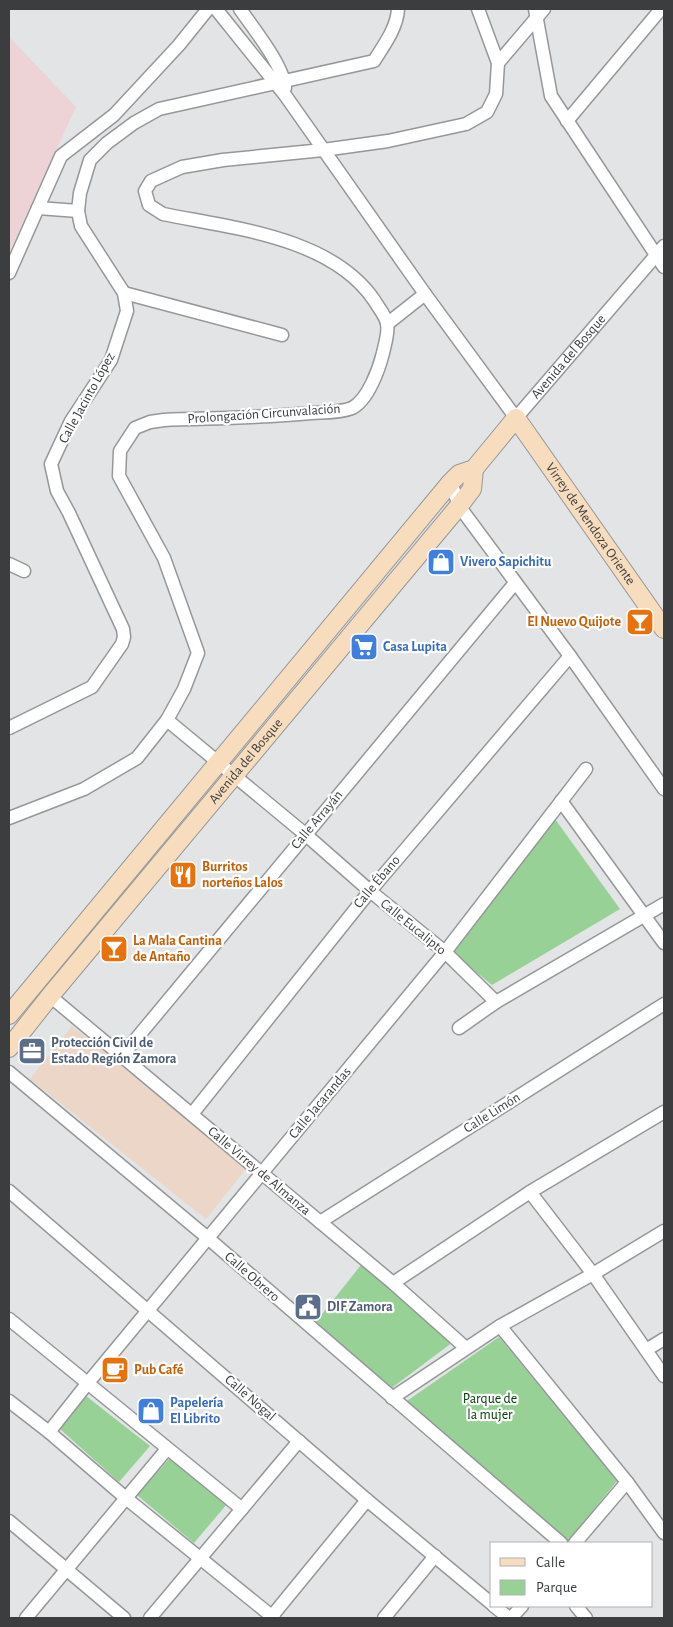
<svg xmlns="http://www.w3.org/2000/svg" width="673" height="1627" viewBox="0 0 673 1627" font-family="'Alegreya Sans',sans-serif">
<style>
.commercial{fill:#edd3d6}
.education{fill:#ebd6c8}
.green{fill:#97d195}
.lines{fill:none;stroke-linecap:round;stroke-linejoin:round}
.street-casing{stroke:#959799;stroke-width:15}
.secondary-casing{stroke:#959799;stroke-width:20}
.street{stroke:#fff;stroke-width:12}
.secondary{stroke:#f7dcbe;stroke-width:18}
.labels{text-anchor:middle;dominant-baseline:central;stroke-width:4.5;stroke-linejoin:round;paint-order:stroke}
.street-label{font-size:14px;fill:#3c3d3e;stroke:#fff}
.shop-label{font-size:14px;font-weight:bold;fill:#366cbe;stroke:#fff;text-anchor:start}
.food-label{font-size:14px;font-weight:bold;fill:#c56008;stroke:#fff;text-anchor:start}
.service-label{font-size:14px;font-weight:bold;fill:#4e5e75;stroke:#fff;text-anchor:start}
.park-label{font-size:14px;fill:#004005;stroke:#fff}
</style>
<rect width="100%" height="100%" fill="#e2e4e6"/>
<path class="commercial" d="M9 37 76 107 9 252Z"/>
<path class="education" d="M72 1026 248 1166 206 1219 30 1079Z"/>
<g class="green">
<path d="M555 819 620 909 492 985 449 950Z"/>
<path d="M361 1265 453 1342 389 1390 315 1323Z"/>
<path d="M499 1337 617 1481 568 1541 404 1403Z"/>
<path d="M86 1396 150 1446 119 1482 60 1429Z"/>
<path d="M171 1457 227 1504 194 1543 137 1495Z"/>
</g>
<g class="lines">
<defs>
<g id="street">
<path id="s1" d="M216 9 285 95 425 294 516 418 664 246"/>
<path d="M240 9C253 28 284 66 285 88"/>
<path d="M535 9 551 96 664 267"/>
<path d="M498 63 544 9"/>
<path d="M567 121 661 9"/>
<path d="M38 208 78 211"/>
<path d="M9 273 61 156 114 115 179 45 208 9"/>
<path d="M124 293 282 335"/>
<path d="M387 324 425 294"/>
<path d="M451 482 459 506 570 656 664 789"/>
<path d="M9 564 24 571"/>
<path d="M167 720 305 834 370 891 445 952 496 1002"/>
<path d="M9 728 92 687 122 644 124 637 123 629 69 513 57 491 51 464 71 421 111 360 127 311 124 293 81 226 78 211 80 193 90 160 107 143 134 123 159 109 374 61C384 45 397 28 398 9"/>
<path d="M561 801 664 943"/>
<path d="M9 818 84 789 137 758 167 720 184 689 198 653 164 558 119 476 120 451 135 428 150 422 164 420C213 418 262 418 311 413 324 412 340 413 352 408 368 400 379 369 383 353 385 344 389 332 387 323 385 315 378 307 374 300 331 237 232 228 163 214L149 205 145 191 151 181 182 167 223 160 323 150 388 141 466 124 487 112 496 94 498 63 478 9"/>
<path d="M50 996 393 1283 466 1348"/>
<path d="M459 1028 496 1002 664 904"/>
<path d="M121 1057 515 583"/>
<path d="M9 1072 209 1239 561 1543"/>
<path d="M192 1114 370 891 570 656"/>
<path d="M9 1191 367 1500 492 1604"/>
<path d="M530 1192 593 1274 664 1376"/>
<path d="M320 1222 664 1004"/>
<path d="M393 1283 530 1192 664 1112"/>
<path d="M9 1319 242 1509"/>
<path d="M500 1326 627 1482 664 1533"/>
<path d="M646 1350 664 1339"/>
<path d="M392 1398 500 1326 593 1274 664 1231"/>
<path d="M9 1401 49 1432 127 1499 274 1618"/>
<path d="M49 1432 87 1384 445 952 586 769"/>
<path d="M9 1521 124 1618"/>
<path d="M575 1543 627 1482"/>
<path d="M494 1606 509 1618"/>
<path d="M576 1606 586 1618"/>
<path d="M272 1616 367 1500"/>
<path d="M26 1618 167 1449"/>
<path d="M150 1618 299 1441"/>
<path d="M384 1618 435 1556"/>
<path d="M511 1618 522 1606"/>
</g>
<g id="secondary">
<path id="s2" d="M9 1015 451 482 459 474 474 469 516 418 664 629"/>
<path id="s3" d="M9 1048 50 996 459 506 472 489 474 469"/>
</g>
</defs>
<use href="#street" class="street-casing"/>
<use href="#secondary" class="secondary-casing"/>
<use href="#street" class="street"/>
<use href="#secondary" class="secondary"/>
</g>
<defs>
<symbol id="shop-square" viewBox="-11 -11 22 22"><rect x="-9" y="-9" width="18" height="18" rx="4" fill="#3f7fe0" stroke="#fff"/><path d="M-5-2.5h2.3a2.7 3.5 0 0 1 5.4 0H5L5.5 6h-11ZM-1.5-2.5h3a1.5 2.3 0 0 0-3 0Z" fill="#fff"/></symbol>
<symbol id="bar-square" viewBox="-11 -11 22 22"><rect x="-9" y="-9" width="18" height="18" rx="4" fill="#e8710a" stroke="#fff"/><path d="M-6-5H6L.8 .8V4.5H3.5V6h-7V4.5H-.8V.8Z" fill="#fff"/></symbol>
<symbol id="supermarket-square" viewBox="-11 -11 22 22"><rect x="-9" y="-9" width="18" height="18" rx="4" fill="#3f7fe0" stroke="#fff"/><path d="M-6-5.5h2.5l.6 2H6L4.5 2H-2.5L-4.4-4H-6ZM-1.5 3.2a1.3 1.3 0 1 0 .1 0ZM3 3.2a1.3 1.3 0 1 0 .1 0Z" fill="#fff"/></symbol>
<symbol id="restaurant-square" viewBox="-11 -11 22 22"><rect x="-9" y="-9" width="18" height="18" rx="4" fill="#e8710a" stroke="#fff"/><path d="M-5-6h1v4h1v-4h1v4h1v-4h1v5L-1.5 .5V6h-2V.5L-5-1ZM5-6V6H3V1.5H1.5Q1.5-4 5-6Z" fill="#fff"/></symbol>
<symbol id="office-square" viewBox="-11 -11 22 22"><rect x="-9" y="-9" width="18" height="18" rx="4" fill="#5c6f8a" stroke="#fff"/><path d="M-6-3h4V-5.5h4V-3h4V5H-6ZM-1-4.5V-3h2v-1.5ZM-6 0V1H6V0Z" fill="#fff"/></symbol>
<symbol id="civic-square" viewBox="-11 -11 22 22"><rect x="-9" y="-9" width="18" height="18" rx="4" fill="#5c6f8a" stroke="#fff"/><path d="M-.6-6.5H3V-4.5H.6V-3L4-1V1h2V6H-6V1h2V-1L-.6-3ZM-1.2 2.5V6h2.4V2.5Z" fill="#fff"/></symbol>
<symbol id="cafe-square" viewBox="-11 -11 22 22"><rect x="-9" y="-9" width="18" height="18" rx="4" fill="#e8710a" stroke="#fff"/><path d="M-5.5-4.5H6V0H3Q3 3.5 0 3.5H-2.5Q-5.5 3.5-5.5 0ZM3-3.2v2h1.7v-2ZM-6 4.5H4V6H-6Z" fill="#fff"/></symbol>
</defs>
<g fill-rule="evenodd">
<use href="#shop-square" x="425" y="546" width="32" height="32"/>
<use href="#bar-square" x="624" y="606" width="32" height="32"/>
<use href="#supermarket-square" x="348" y="631" width="32" height="32"/>
<use href="#restaurant-square" x="167" y="859" width="32" height="32"/>
<use href="#bar-square" x="98" y="933" width="32" height="32"/>
<use href="#office-square" x="16" y="1035" width="32" height="32"/>
<use href="#civic-square" x="292" y="1291" width="32" height="32"/>
<use href="#cafe-square" x="99" y="1354" width="32" height="32"/>
<use href="#shop-square" x="135" y="1395" width="32" height="32"/>
</g>
<g class="labels">
<g class="street-label">
<text stroke="none"><textPath href="#s1" startOffset="588">Avenida del Bosque</textPath></text>
<text transform="translate(87 398) rotate(-61)">Calle Jacinto López</text>
<text transform="translate(264 414) rotate(-4)">Prolongación Circunvalación</text>
<text stroke="none"><textPath href="#s2" startOffset="915">Virrey de Mendoza Oriente</textPath></text>
<text stroke="none"><textPath href="#s3" startOffset="372">Avenida del Bosque</textPath></text>
<text transform="translate(317 820) rotate(-50)">Calle Arrayán</text>
<text transform="translate(377 882) rotate(-50)">Calle Ébano</text>
<text transform="translate(413 927) rotate(39)">Calle Eucalipto</text>
<text transform="translate(320 1103) rotate(-50)">Calle Jacarandas</text>
<text transform="translate(492 1113) rotate(-32)">Calle Limón</text>
<text transform="translate(259 1171) rotate(40)">Calle Virrey de Almanza</text>
<text transform="translate(252 1277) rotate(41)">Calle Obrero</text>
<text transform="translate(250 1398) rotate(41)">Calle Nogal</text>
</g>
<g class="shop-label">
<text x="460" y="562">Vivero Sapichitu</text>
<text x="383" y="647">Casa Lupita</text>
<text x="170" y="1403">Papelería<tspan x="170" dy="16">El Librito</tspan></text>
</g>
<g class="food-label">
<text x="621" y="622" text-anchor="end">El Nuevo Quijote</text>
<text x="202" y="867">Burritos<tspan x="202" dy="16">norteños Lalos</tspan></text>
<text x="133" y="941">La Mala Cantina<tspan x="133" dy="16">de Antaño</tspan></text>
<text x="134" y="1370">Pub Café</text>
</g>
<g class="service-label">
<text x="51" y="1043">Protección Civil de<tspan x="51" dy="16">Estado Región Zamora</tspan></text>
<text x="327" y="1307">DIF Zamora</text>
</g>
<g class="park-label">
<text x="490" y="1399">Parque de<tspan x="490" dy="16">la mujer</tspan></text>
</g>
</g>
<rect width="673" height="1627" fill="none" stroke="#3c3d3e" stroke-width="20"/>
<rect x="490" y="1542" width="162" height="65" fill="#ffffff" stroke="#b1b1b2"/>
<rect x="500" y="1558" width="25" height="8" fill="#f7dcbe" stroke="#b1b1b2"/>
<text x="536" y="1567" font-size="15" fill="#3c3d3e">Calle</text>
<rect x="500" y="1580" width="25" height="15" fill="#97d195" stroke="#b1b1b2"/>
<text x="536" y="1592" font-size="15" fill="#3c3d3e">Parque</text>
</svg>
